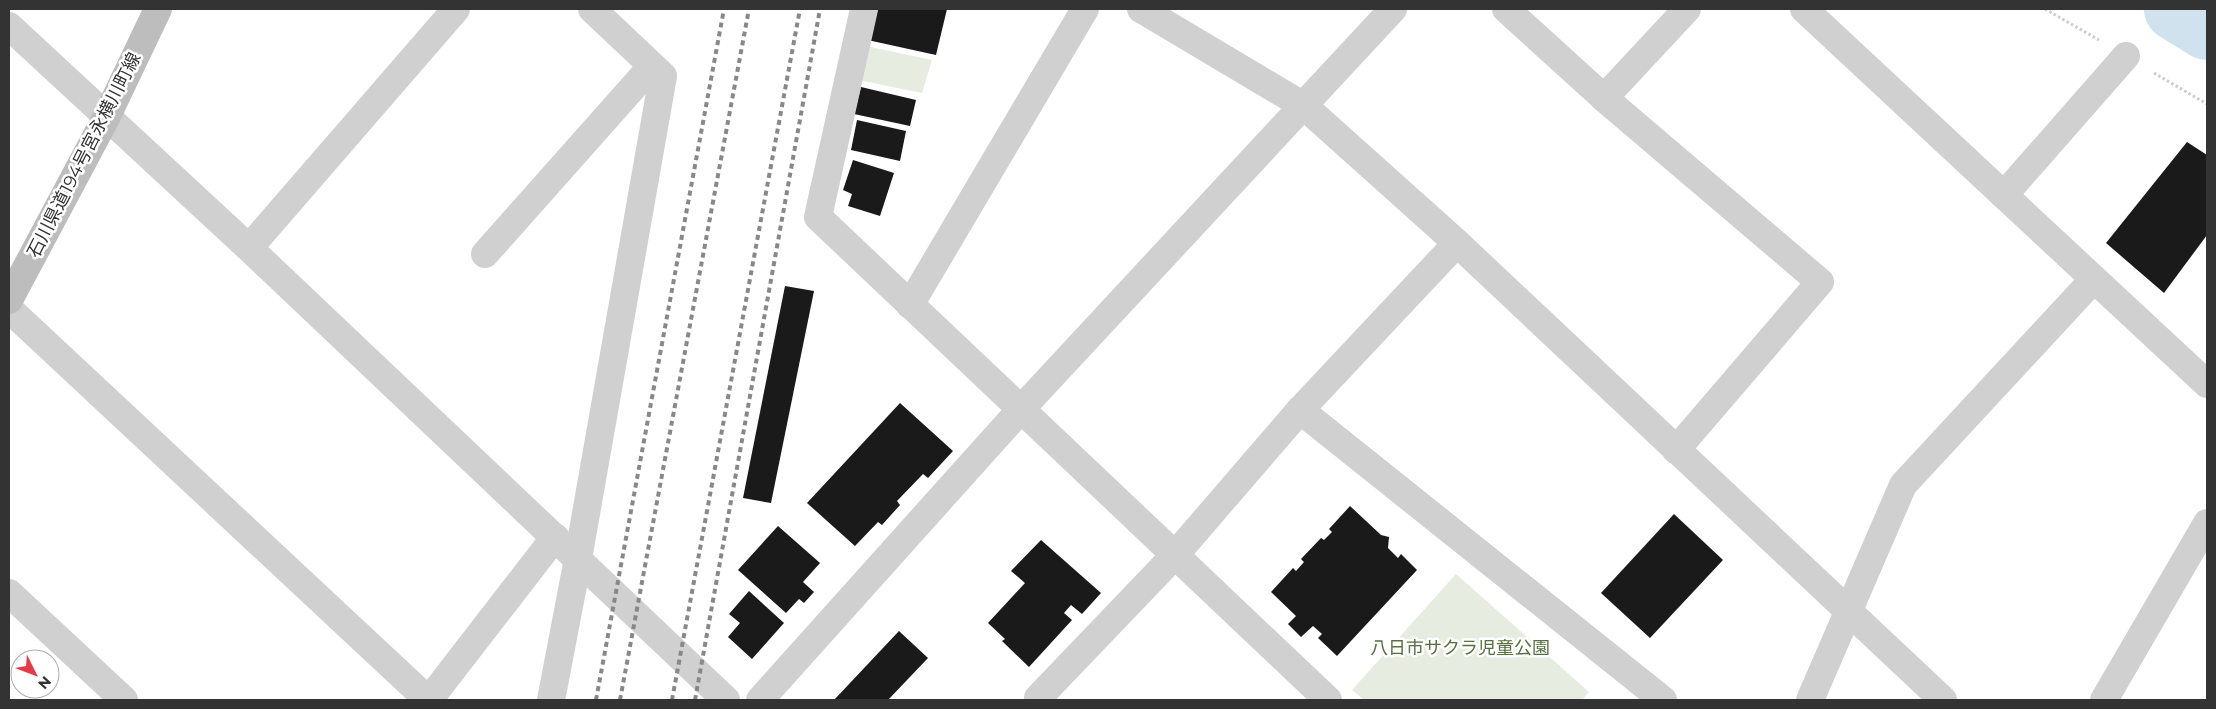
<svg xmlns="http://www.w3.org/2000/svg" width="2216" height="709" viewBox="0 0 2216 709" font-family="Montserrat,'Noto Sans JP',sans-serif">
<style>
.green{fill:#e6ecdf}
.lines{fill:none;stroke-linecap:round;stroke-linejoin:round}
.river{stroke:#cfe2ee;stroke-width:64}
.building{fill:#1a1a1a}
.path{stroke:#cdcdcd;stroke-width:3;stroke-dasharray:2.5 2.5;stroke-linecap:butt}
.minor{stroke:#d0d0d0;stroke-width:28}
.tertiary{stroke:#d0d0d0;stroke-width:28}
.secondary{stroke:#bdbdbd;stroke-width:28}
.rail{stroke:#888;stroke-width:4;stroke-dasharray:5 4;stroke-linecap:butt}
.labels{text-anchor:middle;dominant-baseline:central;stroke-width:5;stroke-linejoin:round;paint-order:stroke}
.street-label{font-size:18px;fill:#333;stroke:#fff}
.park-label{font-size:18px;fill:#56703f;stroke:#fff}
</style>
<rect width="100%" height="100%" fill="#fff"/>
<g class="green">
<path d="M861 45 932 60 922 93 853 79Z"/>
<path d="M1456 574 1589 692 1582 700H1364L1352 690Z"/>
</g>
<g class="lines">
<path class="river" d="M2176 9 2207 28"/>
</g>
<g class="building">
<path d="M869 9H947L936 55 863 39Z"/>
<path d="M861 87 916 100 910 126 854 114Z"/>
<path d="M857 120 906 131 900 161 851 150Z"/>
<path d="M2187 142 2207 155V235L2164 293 2106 243Z"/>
<path d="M853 160 894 173 880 216 848 206 852 194 843 190Z"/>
<path d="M785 286 814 291 771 503 743 498Z"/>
<path d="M900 403 953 451 928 478 923 474 897 501 900 505 882 525 878 522 855 546 807 503Z"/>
<path d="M1350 506 1381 535 1389 537 1388 548 1398 558 1401 554 1417 570 1337 656 1318 638 1322 634 1313 626 1301 637 1288 624 1296 616 1271 592 1293 568 1296 571 1304 562 1301 559 1321 538 1324 540 1332 532 1329 529Z"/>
<path d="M1674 514 1723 560 1650 638 1601 593Z"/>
<path d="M778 526 820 563 803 582 814 592 804 603 799 599 786 613 738 570Z"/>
<path d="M1041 540 1101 593 1082 614 1071 605 1064 613 1072 620 1029 667 1002 641 1005 639 988 623 1025 583 1011 571Z"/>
<path d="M749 591 784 623 752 659 728 637 740 623 729 614Z"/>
<path d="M899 631 928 658 888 700H834Z"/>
</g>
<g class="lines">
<g class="path">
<path d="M2045 9 2099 40"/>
<path d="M2154 73 2207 104"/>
</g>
<g class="minor">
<path d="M864 9 818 217 1175 555 1300 410"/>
<path d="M1141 9 1304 106 1457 243"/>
<path d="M1506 9 1604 98 1687 9"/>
<path d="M1804 9 2094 279"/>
<path d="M1604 98 1820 282 1676 450"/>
<path d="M2004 195 2126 56"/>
<path d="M249 248 456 9"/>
<path d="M485 254 652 66"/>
<path d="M910 305 1085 9"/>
<path d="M9 309 428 700"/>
<path d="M9 593 124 700"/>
<path d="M429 700 555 537"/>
<path d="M551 700 578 559 663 76 592 9"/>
<path d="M760 700 1022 408 1393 9"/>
<path d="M1040 700 1038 698 1175 555 1328 700"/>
<path d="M1663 700 1300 410 1457 243 1943 700"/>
<path d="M1810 700 1903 485 2094 279 2207 384"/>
</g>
<g class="tertiary">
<path d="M9 26 249 248 726 700"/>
<path d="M2104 700 2207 523"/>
</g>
<path class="secondary" d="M9 300 106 118 158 9"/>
<g class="rail">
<path d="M596 700 724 9"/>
<path d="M620 700 749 9"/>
<path d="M672 700 800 9"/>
<path d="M695 700 820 9"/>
</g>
</g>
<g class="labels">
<g class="street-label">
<text transform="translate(84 155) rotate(-63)">石川県道194号宮永横川町線</text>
</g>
<g class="park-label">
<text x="1460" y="648">八日市サクラ児童公園</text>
</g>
</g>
<rect width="2216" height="709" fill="none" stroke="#333333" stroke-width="20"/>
<g transform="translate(35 674) rotate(132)"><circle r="24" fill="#ffffff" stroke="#adadad"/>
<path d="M0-4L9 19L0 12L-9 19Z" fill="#e63946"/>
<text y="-8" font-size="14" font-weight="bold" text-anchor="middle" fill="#333333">N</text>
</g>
</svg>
